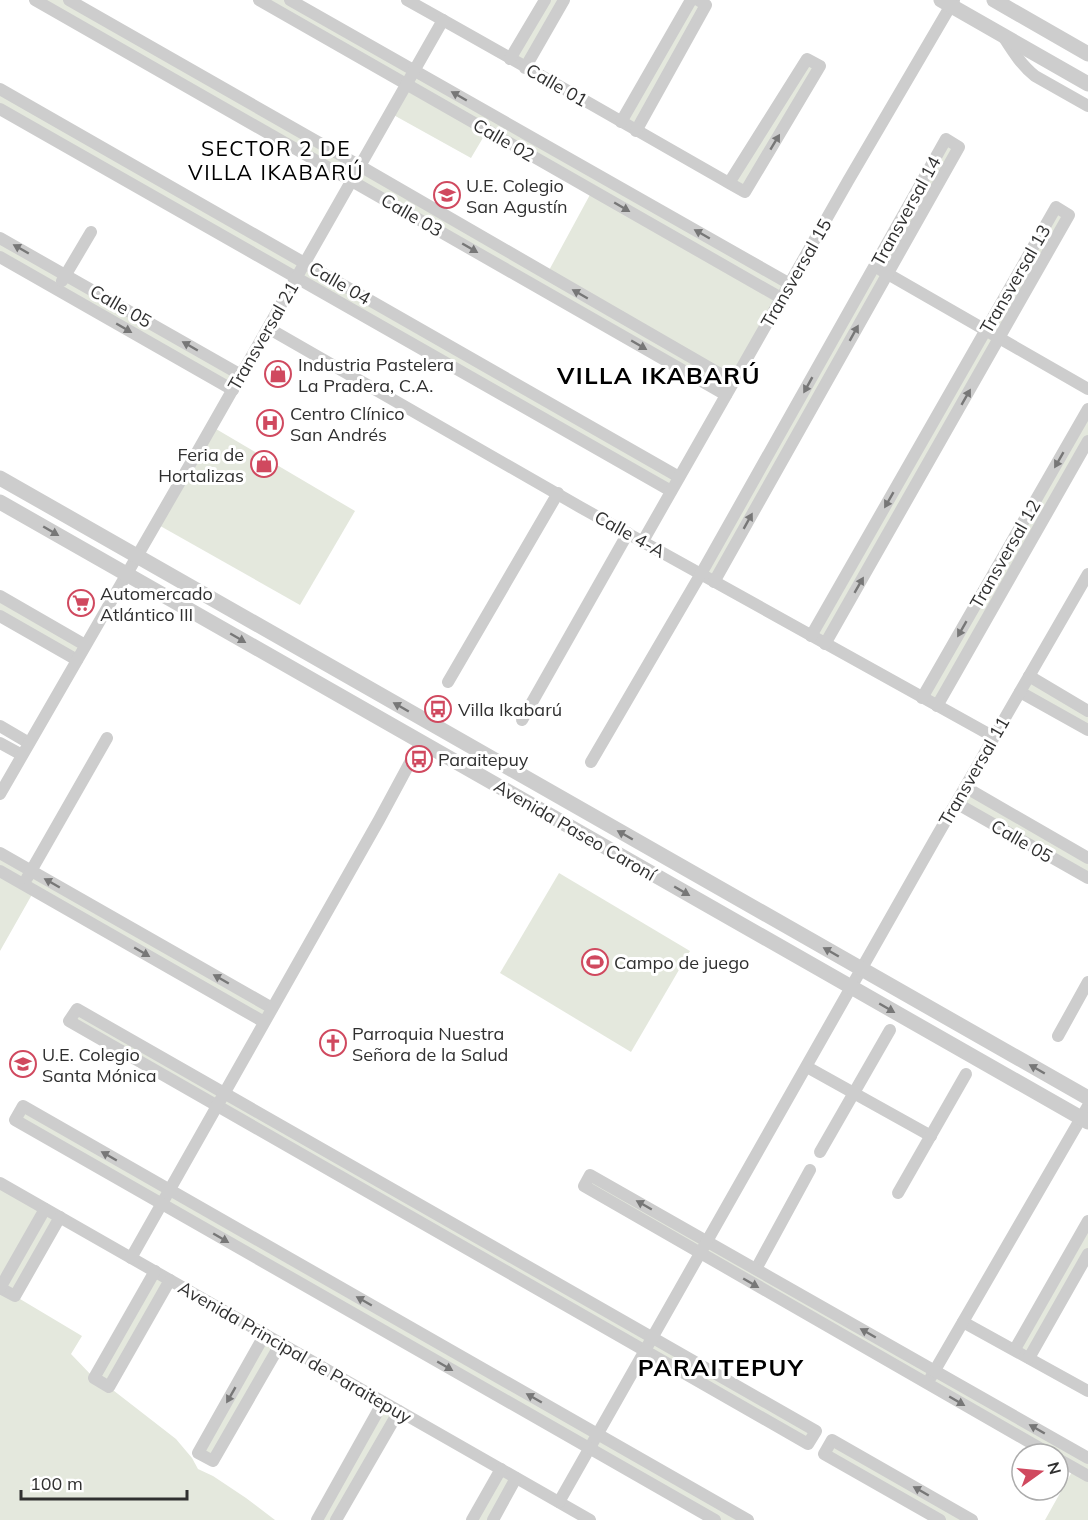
<svg xmlns="http://www.w3.org/2000/svg" width="1088" height="1520" viewBox="0 0 1088 1520" font-family="Mulish,sans-serif">
<style>
.green{fill:#e4e8dd}
.lines{fill:none;stroke-linecap:round;stroke-linejoin:round}
.minor{stroke:#cdcdcd;stroke-width:12}
.tertiary{stroke:#cdcdcd;stroke-width:15}
.oneway{fill:#777}
.labels{text-anchor:middle;dominant-baseline:central;stroke-width:6;stroke-linejoin:round;paint-order:stroke}
.street-label{font-size:18px;fill:#303030;stroke:#fff}
.poi-label{font-size:18px;fill:#303030;stroke:#fff;text-anchor:start}
.quarter-label{font-size:21px;letter-spacing:1.5px;fill:#000;stroke:#fff}
.district-label{font-size:24px;font-weight:bold;letter-spacing:1.5px;fill:#000;stroke:#fff}
</style>
<rect width="100%" height="100%" fill="#fff"/>
<g class="green">
<path d="M35 0H68L547 274 592 191 487 131 471 158 390 113 406 85 259 0H290L789 284 726 395Z"/>
<path d="M545 0H564L525 67 511 59Z"/>
<path d="M691 0 706 5 636 130 621 121Z"/>
<path d="M807 59 820 66 745 192 731 184Z"/>
<path d="M0 89 679 477 671 491 0 109Z"/>
<path d="M946 140 959 147 714 582 701 575Z"/>
<path d="M1056 207 1069 215 825 644 812 636Z"/>
<path d="M0 238 241 375 233 390 0 257Z"/>
<path d="M1088 409V441L936 706 922 698Z"/>
<path d="M211 426 355 511 300 605 155 523Z"/>
<path d="M0 596 85 645 77 660 0 616Z"/>
<path d="M1029 677 1088 711V730L1021 691Z"/>
<path d="M965 787 1088 858V878L956 803Z"/>
<path d="M0 853 272 1008 264 1022 34 891 0 951Z"/>
<path d="M559 873 690 951 631 1052 500 973Z"/>
<path d="M77 1009 816 1431 808 1444 69 1021Z"/>
<path d="M23 1106 748 1520H715L15 1120Z"/>
<path d="M590 1175 1088 1458V1520H1045L1074 1468 584 1186Z"/>
<path d="M0 1183 60 1217 15 1296 82 1336 71 1354 94 1378 155 1271 170 1280 109 1387 176 1439 192 1458 198 1469 213 1476 246 1498 275 1520H0Z"/>
<path d="M1088 1221V1254L1029 1358 1015 1349Z"/>
<path d="M265 1334 281 1343 213 1461 198 1453Z"/>
<path d="M383 1402 399 1411 336 1520H317Z"/>
<path d="M832 1440 972 1520H940L824 1454Z"/>
<path d="M501 1469 516 1478 493 1520H472Z"/>
</g>
<g class="lines">
<g class="minor">
<path d="M35 0 726 395"/>
<path d="M69 0 360 166 734 382"/>
<path d="M259 0 781 298"/>
<path d="M290 0 790 284"/>
<path d="M407 0C515 60 622 122 729 183L745 192 820 66 807 59 729 183"/>
<path d="M1003 36C1012 50 1021 65 1035 76L1088 106"/>
<path d="M510 59 545 0"/>
<path d="M525 68 564 0"/>
<path d="M0 89 679 477"/>
<path d="M0 109 671 491"/>
<path d="M621 122 691 0"/>
<path d="M636 131 706 5 698 0"/>
<path d="M0 238 241 375"/>
<path d="M0 257 233 390"/>
<path d="M881 270 1088 389"/>
<path d="M62 281 91 232"/>
<path d="M268 328 580 507 994 737"/>
<path d="M643 541 848 181 954 0"/>
<path d="M0 596 85 645"/>
<path d="M0 616 77 660"/>
<path d="M811 636 1056 207 1069 215 825 644"/>
<path d="M1029 676 1088 711"/>
<path d="M448 682 558 493"/>
<path d="M1020 692 1088 730"/>
<path d="M922 698 1088 409"/>
<path d="M937 706 1088 441"/>
<path d="M522 720 628 533"/>
<path d="M0 726 29 743"/>
<path d="M0 743 22 755"/>
<path d="M591 762 706 565 946 139 959 147 714 582"/>
<path d="M965 787 1088 858"/>
<path d="M0 794 196 454 443 20"/>
<path d="M956 803 1088 878"/>
<path d="M0 853 272 1008"/>
<path d="M0 871 264 1022"/>
<path d="M27 878 107 738"/>
<path d="M77 1009 816 1431 808 1444 69 1021Z"/>
<path d="M1058 1036 1088 982"/>
<path d="M807 1067 931 1136"/>
<path d="M820 1152 890 1030"/>
<path d="M0 1183 590 1520"/>
<path d="M898 1193 966 1074"/>
<path d="M131 1258 379 820 421 742"/>
<path d="M756 1269 810 1170"/>
<path d="M155 1271 94 1378 109 1387 170 1280"/>
<path d="M0 1288 15 1296 60 1217"/>
<path d="M0 1288 45 1209"/>
<path d="M963 1322 1088 1391"/>
<path d="M265 1334 198 1453 213 1461 281 1343"/>
<path d="M1015 1349 1088 1221"/>
<path d="M1029 1358 1088 1254"/>
<path d="M931 1377 1088 1106"/>
<path d="M1050 1454 584 1186 590 1175 1088 1458"/>
<path d="M1058 1459 1088 1476"/>
<path d="M559 1502 934 841 1088 574"/>
<path d="M317 1520 383 1402"/>
<path d="M336 1520 399 1411"/>
<path d="M472 1520 501 1469"/>
<path d="M493 1520 516 1478"/>
<path d="M715 1520 15 1120 23 1106 748 1520"/>
<path d="M940 1520 824 1454 832 1440 972 1520"/>
</g>
<g class="tertiary">
<path d="M941 0 1088 84"/>
<path d="M994 0 1088 54"/>
<path d="M0 478 1088 1098"/>
<path d="M0 502 1088 1122"/>
</g>
</g>
<defs><path id="oneway-solid" d="M-6-.8H1V-3.2L6.5 0L1 3.2V.8H-6Z" transform="scale(1.5)"/></defs>
<g class="oneway">
<use href="#oneway-solid" transform="translate(459 96) rotate(-150)"/>
<use href="#oneway-solid" transform="translate(775 142) rotate(-59)"/>
<use href="#oneway-solid" transform="translate(622 207) rotate(30)"/>
<use href="#oneway-solid" transform="translate(702 234) rotate(-150)"/>
<use href="#oneway-solid" transform="translate(470 248) rotate(30)"/>
<use href="#oneway-solid" transform="translate(21 249) rotate(-150)"/>
<use href="#oneway-solid" transform="translate(580 294) rotate(-150)"/>
<use href="#oneway-solid" transform="translate(124 328) rotate(30)"/>
<use href="#oneway-solid" transform="translate(854 333) rotate(-61)"/>
<use href="#oneway-solid" transform="translate(639 345) rotate(30)"/>
<use href="#oneway-solid" transform="translate(190 346) rotate(-150)"/>
<use href="#oneway-solid" transform="translate(808 385) rotate(119)"/>
<use href="#oneway-solid" transform="translate(966 397) rotate(-60)"/>
<use href="#oneway-solid" transform="translate(1059 460) rotate(120)"/>
<use href="#oneway-solid" transform="translate(889 500) rotate(120)"/>
<use href="#oneway-solid" transform="translate(748 521) rotate(-61)"/>
<use href="#oneway-solid" transform="translate(51 531) rotate(30)"/>
<use href="#oneway-solid" transform="translate(859 585) rotate(-60)"/>
<use href="#oneway-solid" transform="translate(962 629) rotate(120)"/>
<use href="#oneway-solid" transform="translate(238 638) rotate(30)"/>
<use href="#oneway-solid" transform="translate(401 707) rotate(-150)"/>
<use href="#oneway-solid" transform="translate(625 835) rotate(-150)"/>
<use href="#oneway-solid" transform="translate(52 883) rotate(-150)"/>
<use href="#oneway-solid" transform="translate(682 891) rotate(30)"/>
<use href="#oneway-solid" transform="translate(142 952) rotate(30)"/>
<use href="#oneway-solid" transform="translate(831 952) rotate(-150)"/>
<use href="#oneway-solid" transform="translate(221 979) rotate(-150)"/>
<use href="#oneway-solid" transform="translate(887 1008) rotate(30)"/>
<use href="#oneway-solid" transform="translate(1037 1069) rotate(-150)"/>
<use href="#oneway-solid" transform="translate(109 1156) rotate(-150)"/>
<use href="#oneway-solid" transform="translate(644 1205) rotate(-150)"/>
<use href="#oneway-solid" transform="translate(221 1238) rotate(30)"/>
<use href="#oneway-solid" transform="translate(751 1283) rotate(30)"/>
<use href="#oneway-solid" transform="translate(364 1301) rotate(-150)"/>
<use href="#oneway-solid" transform="translate(868 1333) rotate(-150)"/>
<use href="#oneway-solid" transform="translate(445 1366) rotate(30)"/>
<use href="#oneway-solid" transform="translate(231 1395) rotate(120)"/>
<use href="#oneway-solid" transform="translate(534 1398) rotate(-150)"/>
<use href="#oneway-solid" transform="translate(957 1401) rotate(30)"/>
<use href="#oneway-solid" transform="translate(1037 1429) rotate(-150)"/>
<use href="#oneway-solid" transform="translate(921 1491) rotate(-150)"/>
</g>
<defs>
<symbol id="school-ring" viewBox="-11 -11 22 22"><circle r="9.5" fill="#fff" stroke="#d0495f" stroke-width="1.5"/><path d="M0-5L7-2L0 1L-7-2ZM-4 1L0 2.5L4 1V4Q0 6-4 4Z" fill="#d0495f"/></symbol>
<symbol id="shop-ring" viewBox="-11 -11 22 22"><circle r="9.5" fill="#fff" stroke="#d0495f" stroke-width="1.5"/><path d="M-5-2.5h2.3a2.7 3.5 0 0 1 5.4 0H5L5.5 6h-11ZM-1.5-2.5h3a1.5 2.3 0 0 0-3 0Z" fill="#d0495f"/></symbol>
<symbol id="hospital-ring" viewBox="-11 -11 22 22"><circle r="9.5" fill="#fff" stroke="#d0495f" stroke-width="1.5"/><path d="M-5-5h3v3.5h4V-5h3V5h-3V1.5h-4V5h-3Z" fill="#d0495f"/></symbol>
<symbol id="supermarket-ring" viewBox="-11 -11 22 22"><circle r="9.5" fill="#fff" stroke="#d0495f" stroke-width="1.5"/><path d="M-6-5.5h2.5l.6 2H6L4.5 2H-2.5L-4.4-4H-6ZM-1.5 3.2a1.3 1.3 0 1 0 .1 0ZM3 3.2a1.3 1.3 0 1 0 .1 0Z" fill="#d0495f"/></symbol>
<symbol id="bus-ring" viewBox="-11 -11 22 22"><circle r="9.5" fill="#fff" stroke="#d0495f" stroke-width="1.5"/><path d="M-5-6H5V4H4V6H2V4H-2V6H-4V4H-5ZM-3.5-4V0h7V-4ZM-3.5 1.2v1.5H-2V1.2ZM2 1.2v1.5H3.5V1.2Z" fill="#d0495f"/></symbol>
<symbol id="stadium-ring" viewBox="-11 -11 22 22"><circle r="9.5" fill="#fff" stroke="#d0495f" stroke-width="1.5"/><path d="M0-5a6.5 5 0 1 0 0 10a6.5 5 0 1 0 0-10ZM-3.5-1.8h7v3.6h-7Z" fill="#d0495f"/></symbol>
<symbol id="church-ring" viewBox="-11 -11 22 22"><circle r="9.5" fill="#fff" stroke="#d0495f" stroke-width="1.5"/><path d="M-1.2-6h2.4v3.5h3.3v2.4h-3.3V6h-2.4V-.1h-3.3v-2.4h3.3Z" fill="#d0495f"/></symbol>
</defs>
<g fill-rule="evenodd">
<use href="#school-ring" x="432" y="180" width="30" height="30"/>
<use href="#shop-ring" x="263" y="359" width="30" height="30"/>
<use href="#hospital-ring" x="255" y="408" width="30" height="30"/>
<use href="#shop-ring" x="249" y="449" width="30" height="30"/>
<use href="#supermarket-ring" x="66" y="588" width="30" height="30"/>
<use href="#bus-ring" x="423" y="694" width="30" height="30"/>
<use href="#bus-ring" x="404" y="744" width="30" height="30"/>
<use href="#stadium-ring" x="580" y="947" width="30" height="30"/>
<use href="#church-ring" x="318" y="1028" width="30" height="30"/>
<use href="#school-ring" x="8" y="1049" width="30" height="30"/>
</g>
<g class="labels">
<g class="street-label">
<text transform="translate(557 85) rotate(30)">Calle 01</text>
<text transform="translate(504 140) rotate(30)">Calle 02</text>
<text transform="translate(906 211) rotate(-61)">Transversal 14</text>
<text transform="translate(412 215) rotate(30)">Calle 03</text>
<text transform="translate(796 273) rotate(-60)">Transversal 15</text>
<text transform="translate(1015 279) rotate(-60)">Transversal 13</text>
<text transform="translate(340 283) rotate(30)">Calle 04</text>
<text transform="translate(121 306) rotate(30)">Calle 05</text>
<text transform="translate(263 336) rotate(-60)">Transversal 21</text>
<text transform="translate(630 534) rotate(29)">Calle 4-A</text>
<text transform="translate(1005 554) rotate(-60)">Transversal 12</text>
<text transform="translate(974 771) rotate(-60)">Transversal 11</text>
<text transform="translate(575 830) rotate(30)">Avenida Paseo Caroní</text>
<text transform="translate(1022 841) rotate(30)">Calle 05</text>
<text transform="translate(295 1352) rotate(30)">Avenida Principal de Paraitepuy</text>
</g>
<g class="poi-label">
<text x="466" y="185">U.E. Colegio<tspan x="466" dy="21">San Agustín</tspan></text>
<text x="298" y="364">Industria Pastelera<tspan x="298" dy="21">La Pradera, C.A.</tspan></text>
<text x="290" y="413">Centro Clínico<tspan x="290" dy="21">San Andrés</tspan></text>
<text x="244" y="454" text-anchor="end">Feria de<tspan x="244" dy="21">Hortalizas</tspan></text>
<text x="100" y="593">Automercado<tspan x="100" dy="21">Atlántico III</tspan></text>
<text x="458" y="709">Villa Ikabarú</text>
<text x="438" y="759">Paraitepuy</text>
<text x="614" y="962">Campo de juego</text>
<text x="352" y="1033">Parroquia Nuestra<tspan x="352" dy="21">Señora de la Salud</tspan></text>
<text x="42" y="1054">U.E. Colegio<tspan x="42" dy="21">Santa Mónica</tspan></text>
</g>
<g class="quarter-label">
<text x="276" y="148">SECTOR 2 DE<tspan x="276" dy="24">VILLA IKABARÚ</tspan></text>
</g>
<g class="district-label">
<text x="659" y="375">VILLA IKABARÚ</text>
<text x="721" y="1367">PARAITEPUY</text>
</g>
</g>
<g transform="translate(1040 1472) rotate(75)"><circle r="28" fill="#ffffff" stroke="#acacac" stroke-width="1.5"/>
<path d="M0-4.5L10 22L0 15L-10 22Z" fill="#d0495f"/>
<text y="-9" font-size="16" font-weight="bold" text-anchor="middle" fill="#303030">N</text>
</g>
<path d="M21 1490v9h166v-9" fill="none" stroke="#303030" stroke-width="3"/>
<text x="30" y="1490" font-size="18" fill="#303030" stroke="#ffffff" stroke-width="4.5" paint-order="stroke">100 m</text>
</svg>
